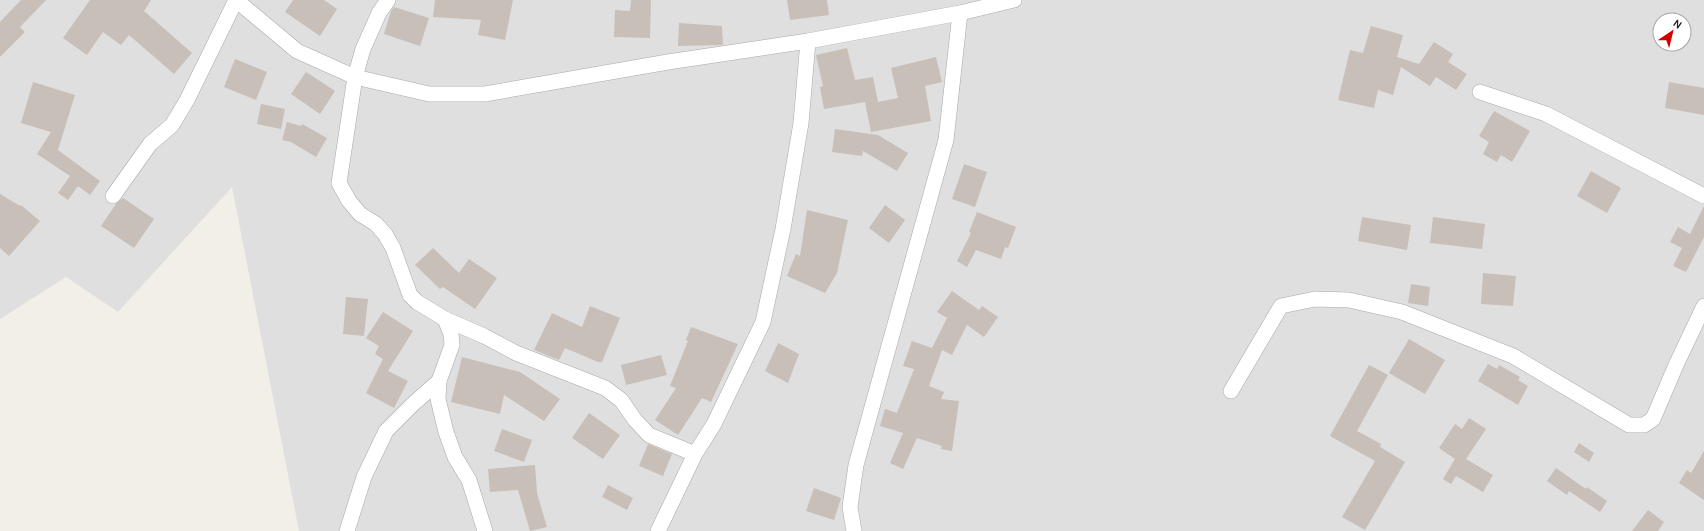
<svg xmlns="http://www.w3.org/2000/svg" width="1704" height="531" viewBox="0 0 1704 531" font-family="Karla,sans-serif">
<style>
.residential{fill:#e0dfdf;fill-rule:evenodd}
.building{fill:#c7bfb8}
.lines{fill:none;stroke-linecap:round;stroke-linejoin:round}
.minor-casing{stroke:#a9a9a9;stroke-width:16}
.minor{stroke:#fff;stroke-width:15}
</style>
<rect width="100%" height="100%" fill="#f2efe9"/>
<path class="residential" d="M0 0H1704V531H299L232 187 118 312 66 277 0 319ZM1660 20H1684V44H1660Z"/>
<g class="building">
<path d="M21 0H46L20 27 25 32 0 57V22Z"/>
<path d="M90 0H151L144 11 192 53 174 74 129 35 121 45 103 32 87 55 63 38Z"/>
<path d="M293 0H324L337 9 320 36 285 12Z"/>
<path d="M435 0H513L505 40 478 35 481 20 433 17Z"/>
<path d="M631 0H651L650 38 614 37 615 10 630 11Z"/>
<path d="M787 0H827L829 15 790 20Z"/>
<path d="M394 7 429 18 420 46 384 34 391 11Z"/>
<path d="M679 23 722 26 723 45 678 46Z"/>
<path d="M1371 26 1403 35 1397 57 1419 64 1434 42 1453 54 1448 62 1467 74 1456 90 1436 77 1430 86 1401 67 1393 95 1378 90 1374 108 1338 100 1350 50 1363 53Z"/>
<path d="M847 48 855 80 873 77 878 102 898 98 891 68 936 57 942 82 925 86 931 121 871 132 865 102 824 109 820 87 823 86 816 55Z"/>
<path d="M235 59 267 72 256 100 224 87Z"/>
<path d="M306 72 335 91 320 114 291 94Z"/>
<path d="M33 82 75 95 58 150 100 181 90 195 78 186 68 200 58 193 70 176 37 154 51 132 21 123Z"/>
<path d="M1669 82 1704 88V115L1665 108Z"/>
<path d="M261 104 285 109 281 129 257 124Z"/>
<path d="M1494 111 1530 131 1512 162 1501 155 1497 162 1483 154 1489 142 1479 136Z"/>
<path d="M287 122 301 126 302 124 327 138 316 157 291 142 282 140Z"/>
<path d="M835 129 878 135 908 153 897 171 863 151 862 156 832 152Z"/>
<path d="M964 164 987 172 975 207 952 199Z"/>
<path d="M1591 171 1621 188 1607 213 1577 196Z"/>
<path d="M0 194 20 206 21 205 40 221 9 256 0 248Z"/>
<path d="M123 198 154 219 134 248 101 226 116 204Z"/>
<path d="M885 205 905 220 889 243 869 228Z"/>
<path d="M1704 206V237L1686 272 1673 266 1682 248 1670 242 1678 227 1690 234Z"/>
<path d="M807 210 848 220 837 273 825 293 787 276 796 254 800 256Z"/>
<path d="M977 212 1016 227 1008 248 1005 247 1001 259 976 250 967 267 957 261 971 233 969 232Z"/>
<path d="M1362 217 1411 225 1407 250 1358 241Z"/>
<path d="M1433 217 1485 224 1482 249 1430 243Z"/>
<path d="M433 248 459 273 469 259 497 278 475 309 443 287 440 289 415 265Z"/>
<path d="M1483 273 1516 276 1513 306 1481 304Z"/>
<path d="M1411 284 1430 287 1428 306 1408 303Z"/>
<path d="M952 291 979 310 982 306 998 317 984 337 967 325 952 355 942 350 929 386 944 392 941 399 959 401 952 451 941 449 942 446 917 438 903 469 890 463 903 433 880 426 885 409 897 413 914 369 903 366 912 341 932 348 947 318 937 312Z"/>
<path d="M346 297 368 299 364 336 343 334Z"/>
<path d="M590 306 620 318 602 362H598L565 348 559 360 534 350 552 313 582 327Z"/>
<path d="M383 312 413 331 388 371 408 381 394 408 366 393 383 359 375 354 379 346 366 338Z"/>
<path d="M691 327 738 344 711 402 702 398 678 435 655 420 676 388 670 386 688 341 686 340Z"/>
<path d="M1409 339 1445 360 1425 394 1389 373Z"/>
<path d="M778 343 799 354 788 383 765 371Z"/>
<path d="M661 355 667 375 626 385 621 365Z"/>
<path d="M462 357 520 372 560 399 544 421 504 395 500 414 451 402Z"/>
<path d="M1488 364 1497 369 1499 365 1520 377 1518 380 1528 386 1518 405 1478 381Z"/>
<path d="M1369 365 1388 375 1357 431 1381 444 1380 447 1405 462 1365 530 1342 517 1375 461 1330 436Z"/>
<path d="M589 413 620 435 603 459 572 438Z"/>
<path d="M1469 418 1486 429 1466 459 1493 475 1483 492 1456 476 1451 484 1443 479 1455 459 1439 448 1455 424 1462 429Z"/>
<path d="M502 429 532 440 524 462 494 451Z"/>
<path d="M1579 443 1594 453 1589 462 1574 452Z"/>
<path d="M648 444 672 454 663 476 639 466Z"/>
<path d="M1704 451V500L1679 483 1687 470 1691 473Z"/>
<path d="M535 465 537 493 547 527 530 531 518 490 490 492 488 469Z"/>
<path d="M1556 468 1586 489 1587 487 1607 501 1600 512 1569 491 1567 495 1547 481Z"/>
<path d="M608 485 633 498 627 510 602 497Z"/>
<path d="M814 488 841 498 834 520 806 511Z"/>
<path d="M1648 510 1664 522 1658 531H1632Z"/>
</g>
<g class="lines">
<defs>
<g id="minor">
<path d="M236 0 297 51 355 77 429 94H485L668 62 808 41 960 13 1014 0"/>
<path d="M388 0 379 13 363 49 355 77 339 183 349 201 360 214 376 224 385 234 393 248 410 295 417 302 445 319 484 336 516 353 605 388 621 400 635 420 649 435 695 454"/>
<path d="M1480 92 1546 114 1704 196"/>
<path d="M113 196 150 144 172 125 187 100 236 0"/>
<path d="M445 319 451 334 452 345 439 381 438 399 446 432 455 457 469 480 485 531"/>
<path d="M1231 391 1281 306 1315 299 1349 300 1402 312 1513 356 1629 425H1644L1653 419 1676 365 1704 306"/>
<path d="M347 531 364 477 386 431 412 405 439 381"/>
<path d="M658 531 695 454 714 424 763 322 783 229 801 123 808 41"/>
<path d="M854 531 850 507 856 465 946 140 960 13"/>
</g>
</defs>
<use href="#minor" class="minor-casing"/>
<use href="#minor" class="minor"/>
</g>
<g transform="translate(1672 32) rotate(35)"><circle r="19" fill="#ffffff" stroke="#a7a7a7"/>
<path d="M0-3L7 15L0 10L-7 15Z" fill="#d40000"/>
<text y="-6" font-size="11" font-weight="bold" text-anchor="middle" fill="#222222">N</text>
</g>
</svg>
